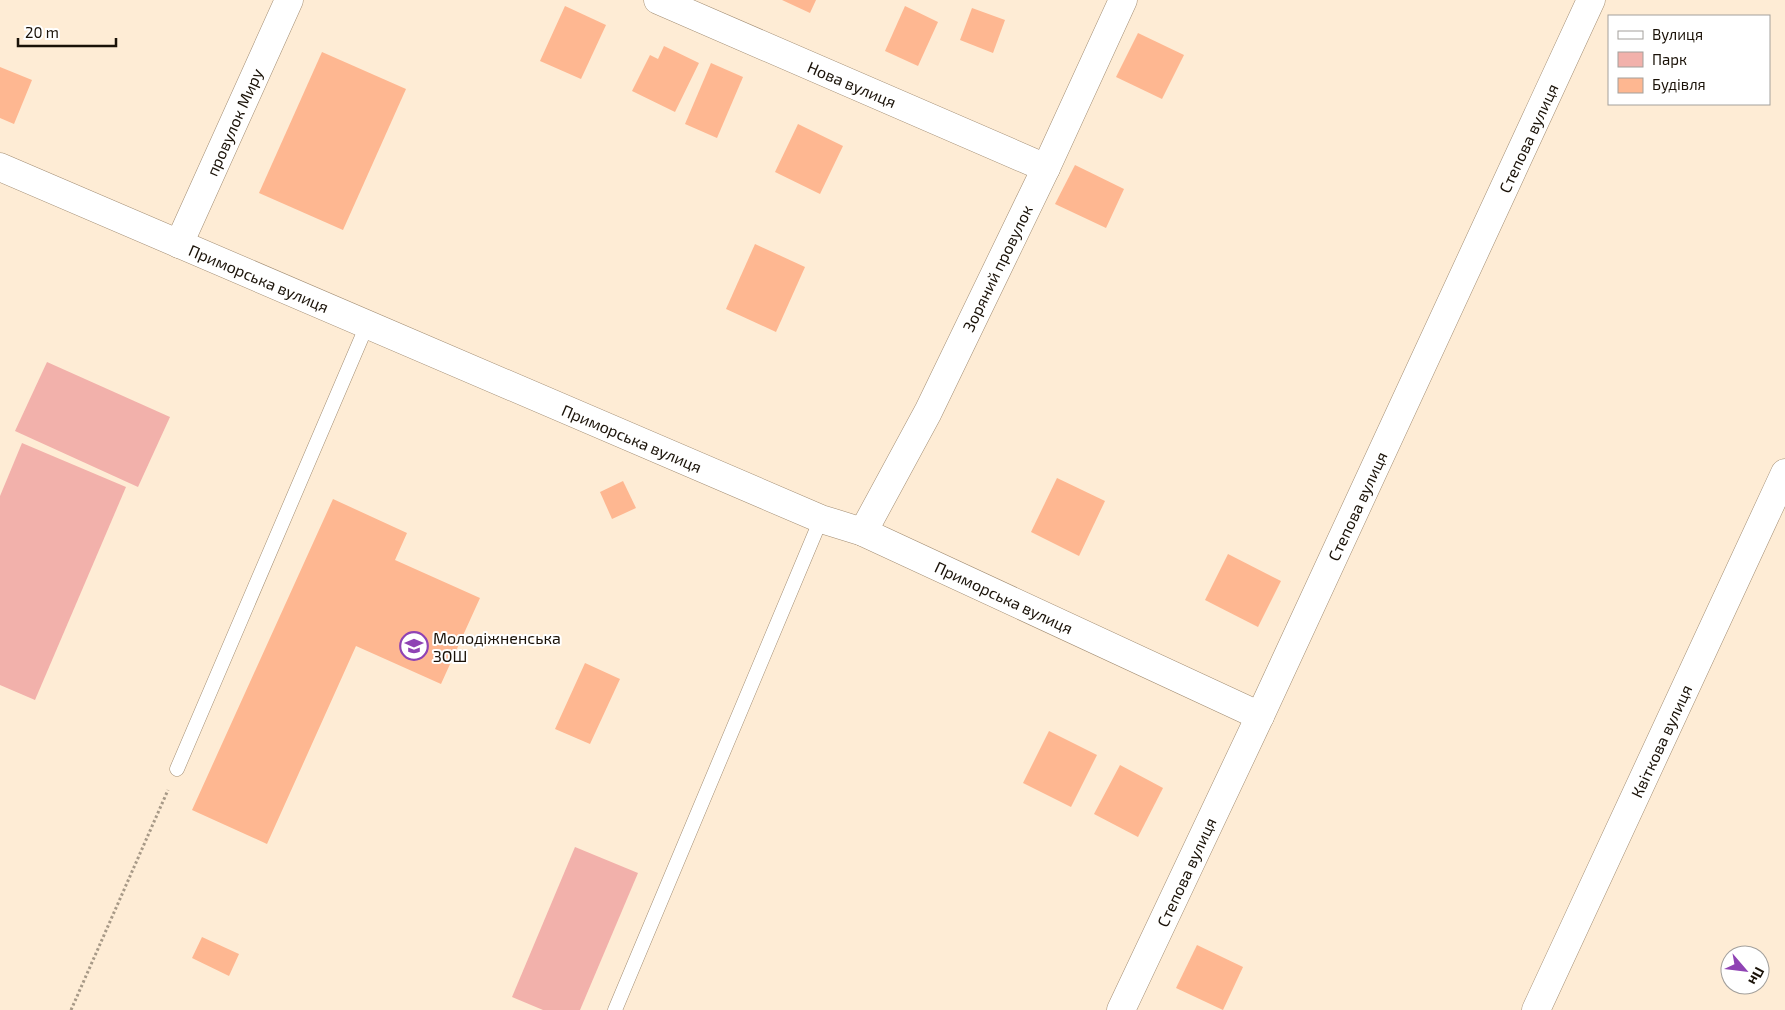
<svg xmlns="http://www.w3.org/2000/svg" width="1785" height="1010" viewBox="0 0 1785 1010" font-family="'Exo 2',sans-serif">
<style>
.green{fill:#f2b1ab}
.building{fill:#feb791}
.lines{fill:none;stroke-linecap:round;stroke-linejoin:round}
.lane-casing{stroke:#a28d73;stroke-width:15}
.street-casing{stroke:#a28d73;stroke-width:29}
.path{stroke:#a79987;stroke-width:3;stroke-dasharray:2.5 2.5;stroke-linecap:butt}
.lane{stroke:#fff;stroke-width:14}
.street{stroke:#fff;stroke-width:28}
.labels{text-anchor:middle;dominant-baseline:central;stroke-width:4;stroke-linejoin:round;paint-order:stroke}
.street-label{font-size:16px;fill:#1a1208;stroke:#fff}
.poi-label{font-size:16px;fill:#1a1208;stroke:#fff;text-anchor:start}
</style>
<rect width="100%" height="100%" fill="#feecd5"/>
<g class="green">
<path d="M47 362 170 417 138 487 15 431Z"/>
<path d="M22 443 126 487 35 700 0 685V496Z"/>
<path d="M575 847 638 873 580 1010H543L512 997Z"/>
</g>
<g class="building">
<path d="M782 0H816L810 13Z"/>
<path d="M565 6 606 25 581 79 540 61Z"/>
<path d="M905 6 938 22 918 66 885 51Z"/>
<path d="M972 8 1005 20 993 53 960 40Z"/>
<path d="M1138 33 1184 55 1162 99 1116 77Z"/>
<path d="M664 46 699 63 675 112 632 91 650 55 658 59Z"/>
<path d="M322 52 406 89 343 230 259 193Z"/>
<path d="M711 63 743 77 717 138 685 124Z"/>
<path d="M0 67 32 80 14 124 0 118Z"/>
<path d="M798 124 843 146 820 194 775 172Z"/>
<path d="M1075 165 1124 189 1106 228 1055 204Z"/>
<path d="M755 244 805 267 776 332 726 309Z"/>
<path d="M1057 478 1105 501 1079 556 1031 532Z"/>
<path d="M623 481 636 508 612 519 600 492Z"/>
<path d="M333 499 407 533 395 560 480 598 441 684 356 646 267 844 192 810Z"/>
<path d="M1228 554 1281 581 1258 627 1205 600Z"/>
<path d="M585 663 620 679 590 744 555 729Z"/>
<path d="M1049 731 1097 755 1071 807 1023 783Z"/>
<path d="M1120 765 1163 788 1138 837 1094 814Z"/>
<path d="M202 937 239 954 229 976 192 958Z"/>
<path d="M1197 945 1243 967 1223 1010 1176 988Z"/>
</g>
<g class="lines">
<defs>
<g id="lane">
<path d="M177 769 367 325"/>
<path d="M615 1010 821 519"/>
</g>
<g id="street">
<path d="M658 0 1046 168"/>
<path d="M0 167 821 519 863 532 1260 716"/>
<path d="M179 244 289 0"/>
<path d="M863 532 928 412 1046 168 1123 0"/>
<path d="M1121 1010 1260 716 1591 0"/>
<path d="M1536 1010 1785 473"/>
</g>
</defs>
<use href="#lane" class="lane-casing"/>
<use href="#street" class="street-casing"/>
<path class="path" d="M71 1010 168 790"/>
<use href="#lane" class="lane"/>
<use href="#street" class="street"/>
</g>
<defs>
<symbol id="school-ring" viewBox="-11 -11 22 22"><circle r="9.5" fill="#fff" stroke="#8f43b4" stroke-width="1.5"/><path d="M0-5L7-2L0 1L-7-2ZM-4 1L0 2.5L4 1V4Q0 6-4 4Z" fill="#8f43b4"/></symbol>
</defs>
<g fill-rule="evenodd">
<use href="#school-ring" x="398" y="630" width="32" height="32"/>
</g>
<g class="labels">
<g class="street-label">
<text transform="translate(852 84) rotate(23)">Нова вулиця</text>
<text transform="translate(234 122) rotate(-66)">провулок Миру</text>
<text transform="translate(1528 138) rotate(-65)">Степова вулиця</text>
<text transform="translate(997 268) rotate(-64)">Зоряний провулок</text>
<text transform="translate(259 278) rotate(23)">Приморська вулиця</text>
<text transform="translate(632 438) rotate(23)">Приморська вулиця</text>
<text transform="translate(1357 506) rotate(-65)">Степова вулиця</text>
<text transform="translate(1004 597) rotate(25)">Приморська вулиця</text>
<text transform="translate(1661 741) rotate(-65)">Квіткова вулиця</text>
<text transform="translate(1186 872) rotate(-65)">Степова вулиця</text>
</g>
<g class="poi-label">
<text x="433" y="637">Молодіжненська<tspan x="433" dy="18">ЗОШ</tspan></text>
</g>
</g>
<rect x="1608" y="15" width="162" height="90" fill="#ffffff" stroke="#a3a09c"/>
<rect x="1618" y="31" width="25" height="8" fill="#ffffff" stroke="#a3a09c"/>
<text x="1652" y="40" font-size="15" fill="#1a1208">Вулиця</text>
<rect x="1618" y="52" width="25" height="15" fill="#f2b1ab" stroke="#a3a09c"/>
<text x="1652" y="65" font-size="15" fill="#1a1208">Парк</text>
<rect x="1618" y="78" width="25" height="15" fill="#feb791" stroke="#a3a09c"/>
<text x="1652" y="90" font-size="15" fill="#1a1208">Будівля</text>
<g transform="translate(1745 970) rotate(118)"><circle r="24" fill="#ffffff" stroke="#a3a09c"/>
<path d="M0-4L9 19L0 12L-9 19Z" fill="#8f43b4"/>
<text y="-8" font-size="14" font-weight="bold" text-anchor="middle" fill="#1a1208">Пн</text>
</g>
<path d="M18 38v8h98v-8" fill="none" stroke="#1a1208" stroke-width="2.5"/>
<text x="25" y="38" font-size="15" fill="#1a1208" stroke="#ffffff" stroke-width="4" paint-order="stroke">20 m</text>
</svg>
